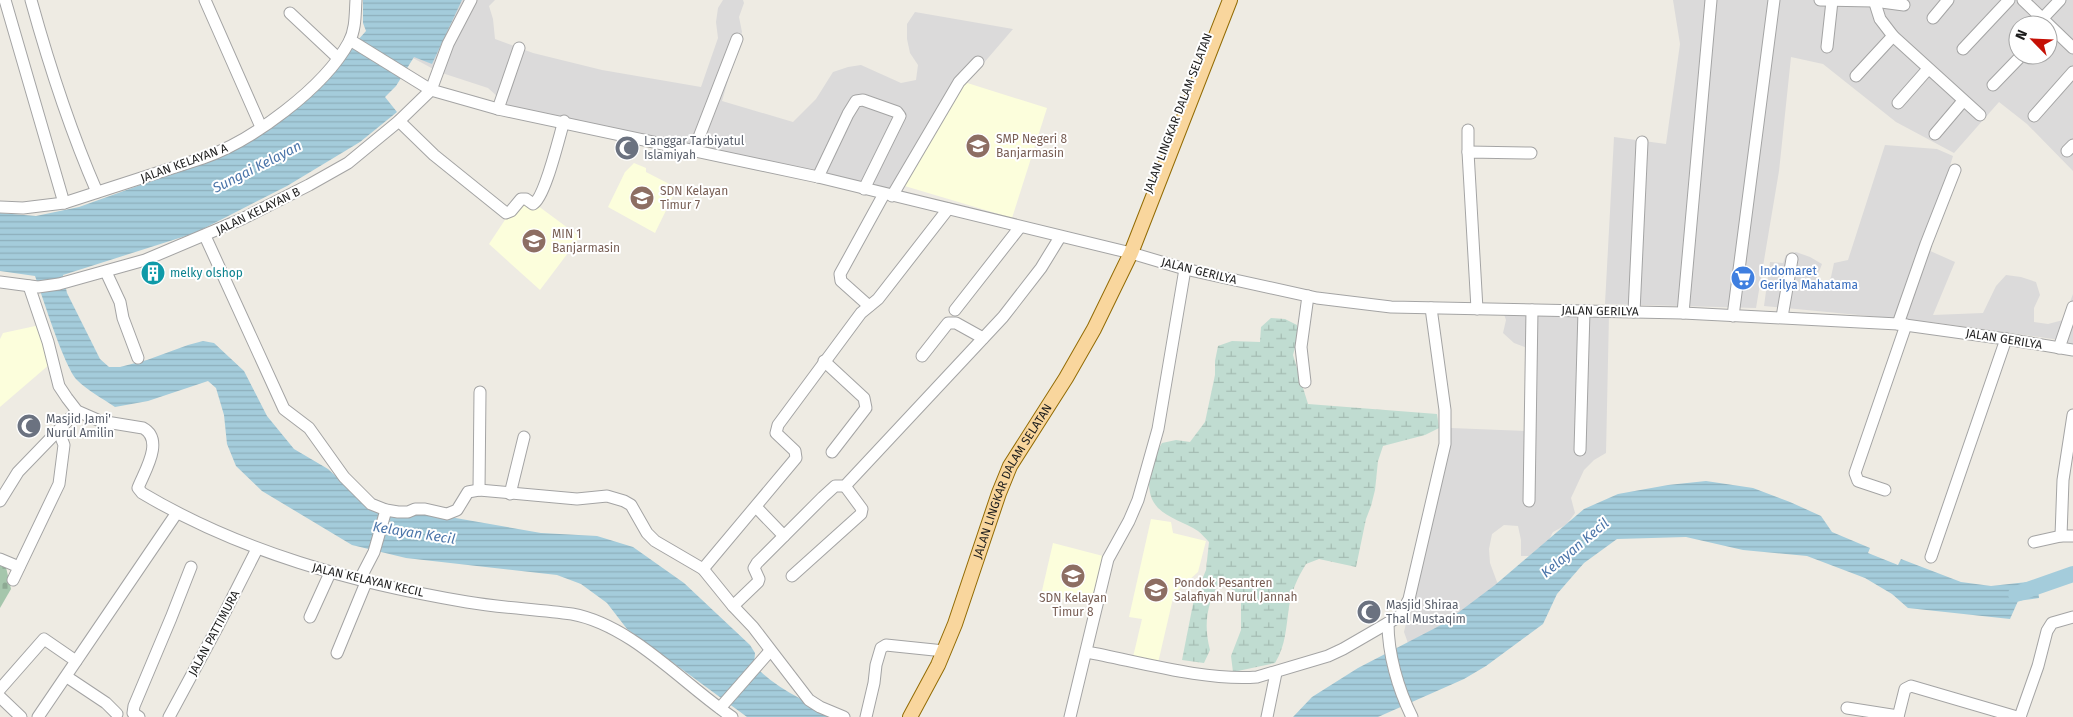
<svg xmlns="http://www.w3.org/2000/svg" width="2073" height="717" viewBox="0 0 2073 717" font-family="'Fira Sans',sans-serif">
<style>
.residential{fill:#dbdada;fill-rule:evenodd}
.education{fill:#fcfedc}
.wetland{fill:url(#wetland-marsh)}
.cemetery{fill:url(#cemetery-stones)}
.water{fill:url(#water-rules)}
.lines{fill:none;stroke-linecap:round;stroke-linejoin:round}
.river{stroke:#a4ccdb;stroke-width:16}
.minor-casing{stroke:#a4a4a4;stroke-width:13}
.major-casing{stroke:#926b04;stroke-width:16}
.minor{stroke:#fff;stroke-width:11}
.major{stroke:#f9d69d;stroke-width:14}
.labels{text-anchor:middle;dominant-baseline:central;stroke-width:4;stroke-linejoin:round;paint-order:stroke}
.street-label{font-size:12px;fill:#1d1d1d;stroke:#fff}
.education-label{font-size:12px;fill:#785e54;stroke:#fff;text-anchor:start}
.worship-label{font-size:12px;fill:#5b616d;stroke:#fff;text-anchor:start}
.shop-label{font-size:12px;fill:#366cbe;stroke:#fff;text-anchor:start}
.culture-label{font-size:12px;fill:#0d838f;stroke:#fff;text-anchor:start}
.water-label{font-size:14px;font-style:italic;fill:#4c76aa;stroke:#fff}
</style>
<defs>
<pattern id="wetland-marsh" width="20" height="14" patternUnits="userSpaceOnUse" patternTransform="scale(1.25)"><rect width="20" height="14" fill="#c0dcd1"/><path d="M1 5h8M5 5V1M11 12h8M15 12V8" fill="none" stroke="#a5bcb3"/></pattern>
<pattern id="cemetery-stones" width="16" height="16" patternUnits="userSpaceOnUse" patternTransform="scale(1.25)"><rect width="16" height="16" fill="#a5c6ac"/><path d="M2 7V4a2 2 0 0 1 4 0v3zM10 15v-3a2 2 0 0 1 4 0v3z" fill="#8eaa94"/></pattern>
<pattern id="water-rules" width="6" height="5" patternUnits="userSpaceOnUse" patternTransform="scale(1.25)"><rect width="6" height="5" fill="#a4ccdb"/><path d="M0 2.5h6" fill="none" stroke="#8dafbc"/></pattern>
</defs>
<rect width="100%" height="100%" fill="#eeebe3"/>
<g class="residential">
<path d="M438 0H495L489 6 493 19 495 39 533 53 602 70 701 87 718 38 716 22 718 8 723 0H743L744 3 739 17 742 32 722 101 793 122 816 99 833 72 848 67 861 65 901 83 916 80 918 65 910 53 907 39V24L915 12 1013 29 964 86 894 191 507 105 488 88 439 72 411 57Z"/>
<path d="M1673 0H2073V171L2027 124 1999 102 1954 153 1896 122 1823 64 1791 57 1779 171 1756 308 1605 304 1614 137 1666 144 1680 44ZM2018 25H2048V55H2018Z"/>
<path d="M1885 145 1937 149 1953 156 1924 251 1928 250 1955 262 1933 315 1983 313 1996 286 2006 275 2021 277 2036 282 2040 295 2034 308V322L2048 324 2063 320 2073 294V345L2053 339 1931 322 1764 306 1770 262 1783 263 1786 255 1796 252 1810 257 1822 264 1817 277 1824 289 1831 277 1834 263 1848 260Z"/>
<path d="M1504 314H1609L1606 453 1594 460 1584 470 1571 498 1575 513 1566 525 1553 532 1545 547 1535 556H1521V540L1518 526 1504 525 1492 534 1489 549 1490 563 1497 582 1503 590 1409 646 1404 632 1451 428 1527 431V348L1514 343 1503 333 1506 320Z"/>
</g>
<g class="education">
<path d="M961 81 1047 108 1012 218 898 184Z"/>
<path d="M634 163 646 168V172L677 188 655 233 608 207 625 172Z"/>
<path d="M522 194 580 237 540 290 489 244Z"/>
<path d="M40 325 50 364 0 407V339L3 333Z"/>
<path d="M1151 519 1171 522 1173 533 1206 541 1198 572 1174 594 1158 663 1133 657 1142 619 1129 617Z"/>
<path d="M1053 543 1103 556 1095 605 1041 595Z"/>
</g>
<path class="wetland" d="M1271 318 1285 319 1297 325V340L1293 355 1308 404 1437 414 1439 428 1425 435 1383 446 1378 461 1375 490 1371 506 1366 519 1356 567 1319 559 1306 564C1298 577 1291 592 1289 607 1286 627 1286 645 1275 663L1233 672 1231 656 1241 630V602L1223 577C1207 600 1203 624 1210 650L1204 663 1182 660 1194 599 1206 570 1209 542C1205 538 1202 534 1198 531 1176 517 1149 515 1149 483 1150 467 1154 456 1162 443L1176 440 1190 442 1205 422 1215 375V361L1218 346 1232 341 1260 342 1261 327Z"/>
<path class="cemetery" d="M0 561 5 563 11 589 0 608Z"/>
<g class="water">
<path d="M363 0H462L432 64 414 57 396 86 385 97 397 112 360 142 287 186 195 233 63 275 67 293 100 359 109 367H120L147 360 188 345 203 341 214 343 244 371 267 416 294 449 328 469 364 502 541 533 597 536 633 547 684 583 750 645 755 653 754 665C776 689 810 704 840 717H747L627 629 607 603 581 584 557 575 406 558 352 545 262 491 236 466 227 444 224 415 216 388 208 381 148 401 115 407C102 398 88 391 77 380 64 366 43 298 35 276L0 271V213L36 216 79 207 224 155 342 58 366 31 363 23Z"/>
<path d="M1706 481 1753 488 1790 502 1821 516 1832 532 1870 548 1868 553 1898 565 1901 559 1961 582 1991 586 2037 581 2039 598 2018 601 2010 619 1908 608 1892 594 1865 578 1807 556 1743 550 1686 537 1617 539 1584 563 1557 594 1543 624 1486 666 1464 679 1378 717H1293L1312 697 1358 668 1443 624 1495 585 1584 509 1618 494 1668 485Z"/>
</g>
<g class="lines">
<path class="river" d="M2016 594 2073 574"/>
<defs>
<g id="minor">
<path d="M5 0 64 203"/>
<path d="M31 0C49 65 70 130 97 192"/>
<path d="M205 0 261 127"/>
<path d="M1820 0 1874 1 1904 5"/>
<path d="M1874 0 1880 19 1893 36 1980 115"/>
<path d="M2023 0 2073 48"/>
<path d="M290 13 338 58"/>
<path d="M1933 18 1948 0"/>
<path d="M2043 18 2060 0"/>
<path d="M350 40 431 90 498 109 818 177 1131 253 1185 269 1317 298 1391 307 1683 313 1898 324 2006 339 2073 350"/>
<path d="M1827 47 1832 1"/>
<path d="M1963 49 2009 0"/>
<path d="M1856 76 1893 36"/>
<path d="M1993 85 2022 55"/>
<path d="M1898 103 1928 69"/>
<path d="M498 109 519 48"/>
<path d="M2034 116 2073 72"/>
<path d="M399 121 434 155 506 213 511 211 521 199H526L533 204C545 198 559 137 564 121"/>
<path d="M1468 130V152"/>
<path d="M1935 134 1963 101"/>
<path d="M694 150 737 39"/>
<path d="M2067 151 2073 145"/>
<path d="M818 177 848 114 856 101 863 100 897 112 900 116 864 189"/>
<path d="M892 196 959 82 978 62"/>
<path d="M0 207 23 208 64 203 203 158C252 141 324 88 349 42 356 29 355 13 356 0"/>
<path d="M205 236 284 409 309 428 344 477 371 504 386 510 398 512H408L415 509H425L447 514 457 510 468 492 479 490 577 499 607 496 624 501 631 505 647 533 655 541 703 569 733 606 753 627 809 700 820 707 844 717"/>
<path d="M106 272 120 302 123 318 138 358"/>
<path d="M0 282 38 287 59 284 145 260 242 219 309 185 348 163 399 121 431 90 448 44 471 0"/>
<path d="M29 286 48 342 59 386 67 398 77 411 100 421 143 428C165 440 144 472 138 488L142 493C241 552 354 583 467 602 502 608 537 609 572 614 632 625 683 684 732 717"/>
<path d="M869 306 841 281 840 274 884 194"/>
<path d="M1477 309 1468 152 1531 153"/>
<path d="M955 310 1020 227"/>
<path d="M1634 312 1642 142"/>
<path d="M1683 313 1711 0"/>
<path d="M1733 316 1774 0"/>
<path d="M1782 317 1792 259"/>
<path d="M1898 324 1926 244 1955 170"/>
<path d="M2059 348 2073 307"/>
<path d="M922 356 948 323H956L983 338"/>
<path d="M824 361 864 398 866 408 832 452"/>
<path d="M1305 382 1301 347 1308 296"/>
<path d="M1580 450 1584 311"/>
<path d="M479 490 480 392"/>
<path d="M1885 490 1858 481 1855 473 1906 325"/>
<path d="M510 494 524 437"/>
<path d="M0 501 18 472 77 411"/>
<path d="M1529 501 1532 310"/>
<path d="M756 507 784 536"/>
<path d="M2061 536 2063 480 2073 415"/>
<path d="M2034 542 2061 536H2073"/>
<path d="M1931 557 2006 339"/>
<path d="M0 559 19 567"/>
<path d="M703 569 796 458 795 451 776 433 778 425 861 313 878 299 948 209"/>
<path d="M792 576 861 514 862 509 845 486"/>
<path d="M360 579 374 552 386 510"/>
<path d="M13 580 59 484 64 445 59 432"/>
<path d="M733 606 758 582 759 579 754 568 757 563 823 497 835 486H845L1003 317 1041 268 1060 237"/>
<path d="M310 617 330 573"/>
<path d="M1388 623C1388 654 1398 689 1412 717"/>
<path d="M1087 652C1140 662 1204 681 1257 677L1328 656 1343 649 1400 616 1409 599 1445 444V410L1431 308"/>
<path d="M337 653 367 580"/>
<path d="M67 677 106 703 117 714"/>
<path d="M0 689 44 639 76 661"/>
<path d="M0 697 21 717"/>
<path d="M720 708 770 651"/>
<path d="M1847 708 1898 716"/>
<path d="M38 717 176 514"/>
<path d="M139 717 133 713 134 706 171 618 191 567"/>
<path d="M169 717 217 628 257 549"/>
<path d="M866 717 874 683 876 665 881 648 886 645 944 651"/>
<path d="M1070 717 1108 559 1129 521 1138 500 1158 429 1185 269"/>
<path d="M1267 717 1276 673"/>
<path d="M1898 717 1905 689 1911 686 2017 717"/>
<path d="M2020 717 2038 666 2047 631 2052 623 2073 617"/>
</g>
<g id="major">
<path id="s1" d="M910 717 938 665 955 624 999 493 1010 466 1066 378 1094 329 1131 253 1230 0"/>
</g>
</defs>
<use href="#minor" class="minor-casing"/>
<use href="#major" class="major-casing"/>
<use href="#minor" class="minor"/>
<use href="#major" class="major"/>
</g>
<defs>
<symbol id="school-disc" viewBox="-11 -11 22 22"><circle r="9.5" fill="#8d6e63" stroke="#fff"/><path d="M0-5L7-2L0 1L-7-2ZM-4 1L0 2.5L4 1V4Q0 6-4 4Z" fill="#fff"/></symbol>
<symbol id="mosque-disc" viewBox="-11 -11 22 22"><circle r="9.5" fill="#6b7280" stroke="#fff"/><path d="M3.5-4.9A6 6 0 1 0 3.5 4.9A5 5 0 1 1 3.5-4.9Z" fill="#fff"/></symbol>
<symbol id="building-disc" viewBox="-11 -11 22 22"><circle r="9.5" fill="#0f9aa8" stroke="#fff"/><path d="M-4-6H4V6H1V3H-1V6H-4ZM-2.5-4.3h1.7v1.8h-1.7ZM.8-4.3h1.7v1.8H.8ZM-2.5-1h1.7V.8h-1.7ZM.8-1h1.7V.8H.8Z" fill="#fff"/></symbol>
<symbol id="supermarket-disc" viewBox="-11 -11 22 22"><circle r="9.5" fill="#3f7fe0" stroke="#fff"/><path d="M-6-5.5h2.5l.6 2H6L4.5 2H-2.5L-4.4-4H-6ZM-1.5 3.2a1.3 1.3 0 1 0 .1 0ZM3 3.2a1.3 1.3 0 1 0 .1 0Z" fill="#fff"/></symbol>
</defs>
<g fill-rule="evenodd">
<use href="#school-disc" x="964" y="132" width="28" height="28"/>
<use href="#mosque-disc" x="613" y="134" width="28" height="28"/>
<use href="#school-disc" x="628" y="184" width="28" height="28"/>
<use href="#school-disc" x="520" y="227" width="28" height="28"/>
<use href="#building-disc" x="139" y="259" width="28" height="28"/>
<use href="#supermarket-disc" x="1729" y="264" width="28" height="28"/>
<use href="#mosque-disc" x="15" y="412" width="28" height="28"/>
<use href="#school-disc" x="1059" y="562" width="28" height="28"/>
<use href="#school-disc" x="1142" y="576" width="28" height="28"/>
<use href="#mosque-disc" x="1355" y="598" width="28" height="28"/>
</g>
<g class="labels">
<g class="street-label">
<text transform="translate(1178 113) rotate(-69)">JALAN LINGKAR DALAM SELATAN</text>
<text transform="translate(184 163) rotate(-20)">JALAN KELAYAN A</text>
<text transform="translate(258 211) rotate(-26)">JALAN KELAYAN B</text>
<text transform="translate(1199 271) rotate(14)">JALAN GERILYA</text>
<text transform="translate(1600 311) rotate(1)">JALAN GERILYA</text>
<text transform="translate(2004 339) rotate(9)">JALAN GERILYA</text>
<text stroke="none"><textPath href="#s1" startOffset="258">JALAN LINGKAR DALAM SELATAN</textPath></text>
<text transform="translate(368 580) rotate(13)">JALAN KELAYAN KECIL</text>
<text transform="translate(214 633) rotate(-62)">JALAN PATTIMURA</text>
</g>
<g class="education-label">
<text x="996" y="139">SMP Negeri 8<tspan x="996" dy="14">Banjarmasin</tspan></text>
<text x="660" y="191">SDN Kelayan<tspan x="660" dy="14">Timur 7</tspan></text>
<text x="552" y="234">MIN 1<tspan x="552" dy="14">Banjarmasin</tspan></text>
<text x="1174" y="583">Pondok Pesantren<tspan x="1174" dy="14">Salafiyah Nurul Jannah</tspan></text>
<text x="1073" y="598" text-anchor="middle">SDN Kelayan<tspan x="1073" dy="14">Timur 8</tspan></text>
</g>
<g class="worship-label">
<text x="644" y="141">Langgar Tarbiyatul<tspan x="644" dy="14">Islamiyah</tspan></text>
<text x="46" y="419">Masjid Jami'<tspan x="46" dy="14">Nurul Amilin</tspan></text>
<text x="1386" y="605">Masjid Shiraa<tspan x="1386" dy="14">Thal Mustaqim</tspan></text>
</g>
<g class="shop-label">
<text x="1760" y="271">Indomaret<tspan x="1760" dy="14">Gerilya Mahatama</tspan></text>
</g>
<g class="culture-label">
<text x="170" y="273">melky olshop</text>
</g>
<g class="water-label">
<text transform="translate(257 167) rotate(-27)">Sungai Kelayan</text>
<text transform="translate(414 533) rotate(9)">Kelayan Kecil</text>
<text transform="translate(1575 548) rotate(-40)">Kelayan Kecil</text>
</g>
</g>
<g transform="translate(2033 40) rotate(294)"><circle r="24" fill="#ffffff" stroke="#a5a5a5"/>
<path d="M0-4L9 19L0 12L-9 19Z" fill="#c51005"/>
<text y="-8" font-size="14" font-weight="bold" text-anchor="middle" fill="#1d1d1d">N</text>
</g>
</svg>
